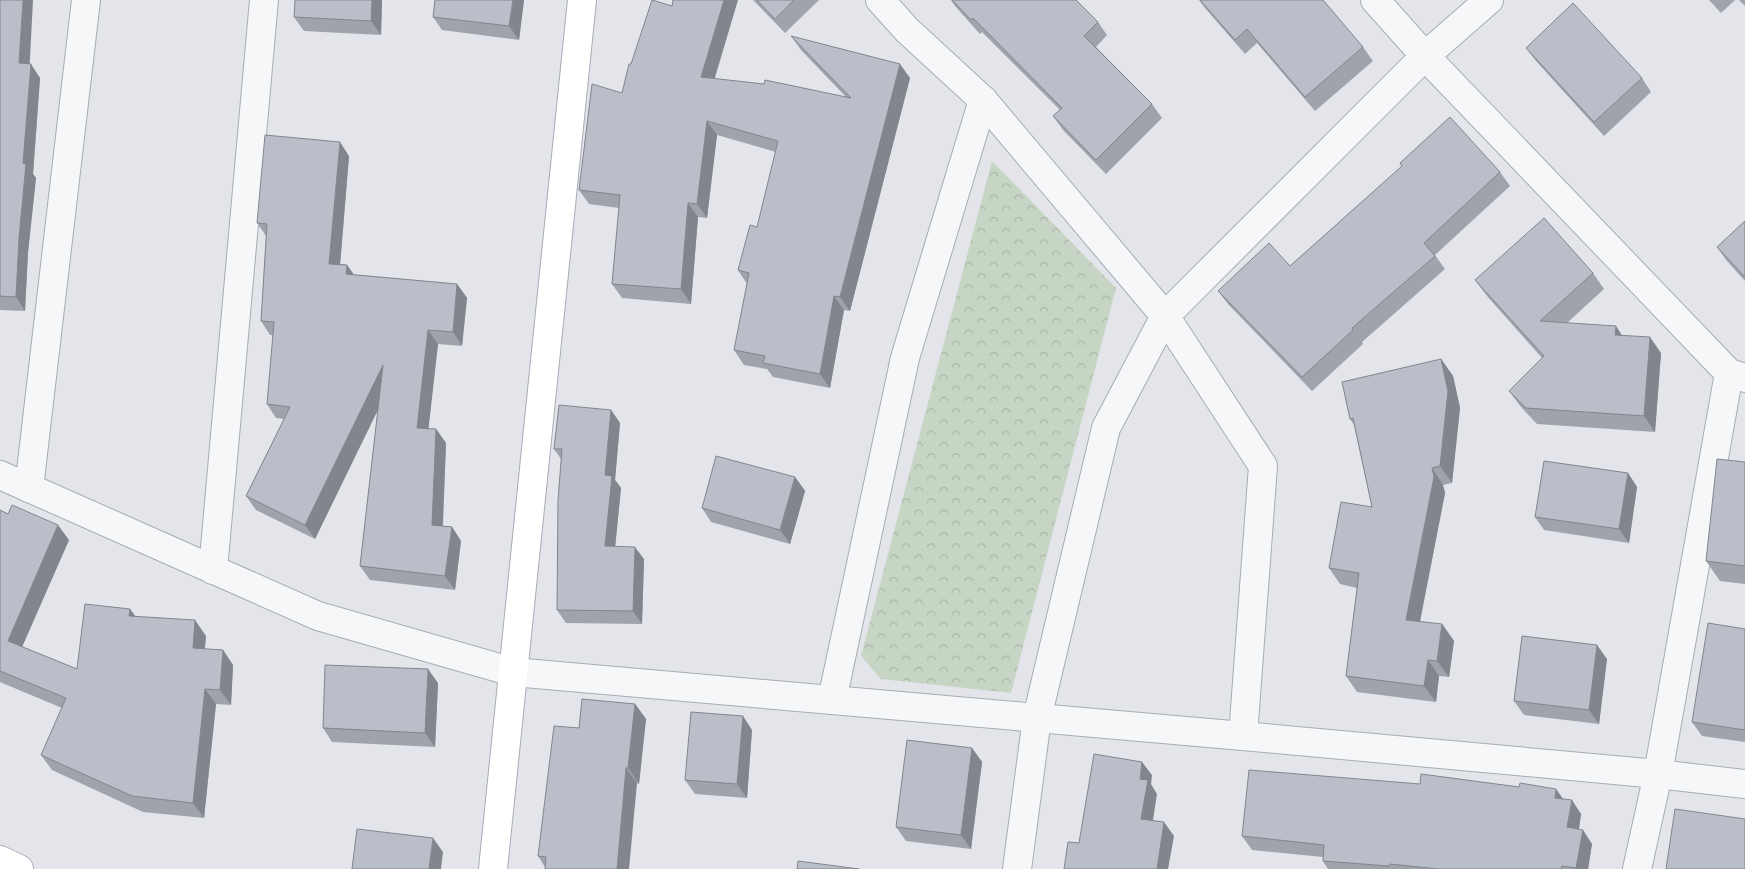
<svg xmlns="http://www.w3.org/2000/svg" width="1745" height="869" viewBox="0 0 1745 869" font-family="'PT Sans',sans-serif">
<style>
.forest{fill:url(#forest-crowns)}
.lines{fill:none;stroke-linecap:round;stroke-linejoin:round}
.street-casing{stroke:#a8abb5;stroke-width:30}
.secondary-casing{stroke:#a8abb5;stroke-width:30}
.street{stroke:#f6f7f9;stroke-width:28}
.secondary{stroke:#fff;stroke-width:28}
.wall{fill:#a0a3ac}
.shaded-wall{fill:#82858c}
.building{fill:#babec8;stroke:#82858c}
</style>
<defs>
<pattern id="forest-crowns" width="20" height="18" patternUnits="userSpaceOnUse" patternTransform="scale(1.25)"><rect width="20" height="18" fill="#c7d5c4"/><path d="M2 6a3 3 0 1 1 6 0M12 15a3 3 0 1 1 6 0" fill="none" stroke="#abb7aa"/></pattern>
</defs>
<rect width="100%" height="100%" fill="#e3e5eb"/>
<path class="forest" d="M992 161 1116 288 1011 693 881 679 861 656Z"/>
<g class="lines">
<defs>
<g id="street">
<path d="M880 0 907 30 983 100 1165 316 1263 466 1243 736"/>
<path d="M1375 0 1425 56 1729 373 1745 378"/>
<path d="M0 475 318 616 513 672 1243 736 1658 774 1745 784"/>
<path d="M29 488 86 0"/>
<path d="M213 570 264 0"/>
<path d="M832 700 905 358 983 100"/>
<path d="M1017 869 1037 718 1106 428 1165 316 1425 56 1489 0"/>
<path d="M1637 869 1658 774 1729 373"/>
</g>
<g id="secondary">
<path d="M0 860 19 869"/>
<path d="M493 869 582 0"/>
</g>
</defs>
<use href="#street" class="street-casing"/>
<use href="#secondary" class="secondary-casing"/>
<use href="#street" class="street"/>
<use href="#secondary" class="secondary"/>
</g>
<g class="wall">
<path d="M0 0 29 64 40 78 33 174 36 178 28 252 25 311 0 310Z"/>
<path d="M295 0H382L381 35 304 31 294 17Z"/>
<path d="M524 0 519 40 442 30 433 17Z"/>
<path d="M753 0H819L785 33Z"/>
<path d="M951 0H1076L1098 22 1107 35 1096 47 1152 104 1162 118 1106 174 1063 130 1053 116 1060 110 982 32 980 34 955 6Z"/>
<path d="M1199 0H1323L1363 47 1373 61 1315 111 1257 43 1245 54 1205 8Z"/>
<path d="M1709 0H1735L1721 13Z"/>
<path d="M1739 0H1745V6Z"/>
<path d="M791 36 910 78 850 311 844 310 830 388 773 377 767 369 744 365 734 350 747 284 738 270 757 227 776 152 717 135 707 218 698 217 691 304 622 298 612 284 619 208 589 204 579 190 622 93 631 64 714 79 846 97 801 50Z"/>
<path d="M1526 48 1642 78 1651 92 1604 136 1536 61Z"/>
<path d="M349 156 340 264 347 265 354 275 457 284 467 298 462 346 438 344 428 429H436L446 443 443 526 452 527 461 541 455 590 370 580 360 566 378 409 315 539 256 510 246 496 284 419 276 418 267 404 273 335H270L261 321 266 236 257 223Z"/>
<path d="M1400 163 1500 172 1510 186 1435 255 1445 269 1362 342 1363 344 1312 391 1228 304 1218 291 1290 266 1402 166Z"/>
<path d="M1745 221V281L1727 261 1717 247Z"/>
<path d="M1593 273 1604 289 1567 323 1622 335 1661 353 1655 432 1537 424 1521 407 1509 391 1542 358 1487 296 1475 280Z"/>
<path d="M1441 359 1453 376 1460 408 1452 483 1443 485 1445 493 1420 622 1442 624 1454 641 1449 677 1439 676 1436 702 1357 692 1346 676 1357 588 1340 584 1329 568 1372 507 1354 425 1350 419Z"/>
<path d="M611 410 620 423 615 480 621 488 615 546 644 559 642 624 566 623 557 610 561 459 554 449Z"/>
<path d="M1745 462V584L1720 581 1706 561Z"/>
<path d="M1628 473 1637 487 1629 543 1544 530 1535 517Z"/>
<path d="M795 477 805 491 790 544 711 522 702 508Z"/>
<path d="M0 510 69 540 22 647 77 669 130 609 135 616 206 636 205 649 223 650 233 665 231 705 216 704 204 818 143 812 52 770 41 755 62 708 0 682Z"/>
<path d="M1745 629V742L1702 736 1692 722Z"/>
<path d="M1607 659 1599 724 1524 715 1514 701Z"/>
<path d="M438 683 435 747 332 742 323 728Z"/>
<path d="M635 704 646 719 639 784 637 783 545 867 538 856 579 728Z"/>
<path d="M752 730 747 798 695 794 685 780Z"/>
<path d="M972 748 982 762 971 849 906 841 896 827Z"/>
<path d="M1564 799 1581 814 1579 829 1592 844 1588 869H1328L1323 861V857L1252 850 1242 836Z"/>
</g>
<g class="shaded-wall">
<path d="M23 0H33L29 77 19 63Z"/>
<path d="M372 0H382L381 35 371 21Z"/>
<path d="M513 0H524L519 40 509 26Z"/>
<path d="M724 0H738L711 91 701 77Z"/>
<path d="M31 64 40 78 33 174 36 178 28 252 25 311 16 297 23 163Z"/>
<path d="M900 64 910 78 850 311 840 297Z"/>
<path d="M707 121 717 135 707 218 697 204Z"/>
<path d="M340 142 349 156 339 278 329 264Z"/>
<path d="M688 203 698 217 691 304 681 289Z"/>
<path d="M347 265 357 279 346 274Z"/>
<path d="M457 284 467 298 462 346 453 332Z"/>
<path d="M834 296 844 310 830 388 820 374Z"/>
<path d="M1616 326 1627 343 1615 335Z"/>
<path d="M428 330 438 344 427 442 417 428Z"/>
<path d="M1650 337 1661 353 1655 432 1644 416Z"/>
<path d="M1441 359 1453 376 1460 408 1452 483 1440 466Z"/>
<path d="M383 365 393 379 315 539 305 525Z"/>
<path d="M611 410 620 423 615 480 621 488 614 559 605 546V475Z"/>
<path d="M436 429 446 443 442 539 432 525Z"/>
<path d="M1432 468 1443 485 1445 493 1417 636 1406 620Z"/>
<path d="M1628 473 1637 487 1629 543 1619 529Z"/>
<path d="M795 477 805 491 790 544 780 530Z"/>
<path d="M58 525 69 540 18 656 8 641Z"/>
<path d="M452 527 461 541 455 590 445 576Z"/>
<path d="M635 547 644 559 642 624 633 611Z"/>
<path d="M130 609 141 624 129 616Z"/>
<path d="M195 620 206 636 203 664 193 648Z"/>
<path d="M1442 624 1454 641 1449 677 1437 661Z"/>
<path d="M1597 645 1607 659 1599 724 1589 710Z"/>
<path d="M223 650 233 665 231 705 220 690Z"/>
<path d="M1428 660 1439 676 1436 702 1424 686Z"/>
<path d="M428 669 438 683 435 747 425 733Z"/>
<path d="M205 689 216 704 204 818 193 803Z"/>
<path d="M635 704 646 719 639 784 628 768Z"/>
<path d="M743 716 752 730 747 798 737 784Z"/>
<path d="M972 748 982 762 971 849 961 835Z"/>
<path d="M1142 762 1152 775 1151 784 1157 794 1151 833 1141 819 1140 779Z"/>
<path d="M626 768 637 783 629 869H617Z"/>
<path d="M1556 789 1566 803 1555 798Z"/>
<path d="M1572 800 1581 814 1577 841 1567 827Z"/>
<path d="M1164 822 1174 836 1168 869H1157Z"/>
<path d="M1583 830 1592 844 1588 869H1577L1576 868Z"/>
<path d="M433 838 443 852 441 869H429Z"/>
</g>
<g class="building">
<path d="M0 0H23L19 63 31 64 23 163 26 164 19 238 16 297 0 296Z"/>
<path d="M295 0H372L371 21 294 17Z"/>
<path d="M435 0H513L509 26 433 17Z"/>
<path d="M652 0 672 6 673 0H724L701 77 764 84 765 80 851 98 791 36 900 64 840 297 834 296 820 374 763 363 765 356 734 350 749 273 738 270 750 225 757 227 778 141 707 121 697 204 688 203 681 289 612 284 620 195 579 190 592 84 622 93 629 64H631Z"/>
<path d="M757 0H794L775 19Z"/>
<path d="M952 0H1076L1098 22 1084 36 1152 104 1096 160 1053 116 1062 108 973 18 971 20Z"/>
<path d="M1200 0H1323L1363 47 1305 97 1247 29 1235 40Z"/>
<path d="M1573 3 1642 78 1594 122 1526 48Z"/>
<path d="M1450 117 1500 172 1424 243 1435 256 1352 328 1353 330 1302 377 1218 291 1269 243 1290 266 1402 166 1400 163Z"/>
<path d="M265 135 340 142 329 264 347 265 346 274 457 284 453 332 428 330 417 428 436 429 432 525 452 527 445 576 360 566 383 365 305 525 246 496 290 407 267 404 274 322 261 321 267 224 257 223Z"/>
<path d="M1544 218 1593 273 1540 321 1616 326 1615 335 1650 337 1644 416 1526 408 1509 391 1544 356 1475 280Z"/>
<path d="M1745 221V277L1717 247Z"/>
<path d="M1441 359 1448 391 1440 466 1432 468 1434 477 1406 620 1442 624 1437 661 1428 660 1424 686 1346 676 1359 573 1329 568 1341 502 1372 507 1353 418 1350 419 1342 382Z"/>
<path d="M559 405 611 410 605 475 612 476 605 546 635 547 633 611 557 610 558 500 562 449H554Z"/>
<path d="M716 456 795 477 780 530 702 508Z"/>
<path d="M1717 459 1745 462V566L1706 561Z"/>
<path d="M1544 461 1628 473 1619 529 1535 517Z"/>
<path d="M12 505 58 525 8 641 77 669 85 604 130 609 129 616 195 620 193 648 223 650 220 690 205 689 193 803 132 796 41 755 66 698 0 671V510L8 514Z"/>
<path d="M1708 623 1745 629V730L1692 722Z"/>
<path d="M1522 636 1597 645 1589 710 1514 701Z"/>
<path d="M325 665 428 669 425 733 323 728Z"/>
<path d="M582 699 635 704 628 768H626L617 869H545L546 857 538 856 554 726 579 728Z"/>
<path d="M691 712 743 716 737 784 685 780Z"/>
<path d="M907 740 972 748 961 835 896 827Z"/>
<path d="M1094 754 1142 762 1140 779 1148 780 1141 819 1164 822 1157 869H1064L1068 842 1079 843Z"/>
<path d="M1249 770 1420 784 1421 774 1519 787 1520 783 1556 789 1555 798 1572 800 1567 827 1583 830 1576 868 1562 866 1561 869H1438L1390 864 1389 866 1323 861 1324 845 1242 836Z"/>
<path d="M1675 809 1745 819V869H1666Z"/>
<path d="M357 829 433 838 429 869H352Z"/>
<path d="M798 861 859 869H797Z"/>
</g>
</svg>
